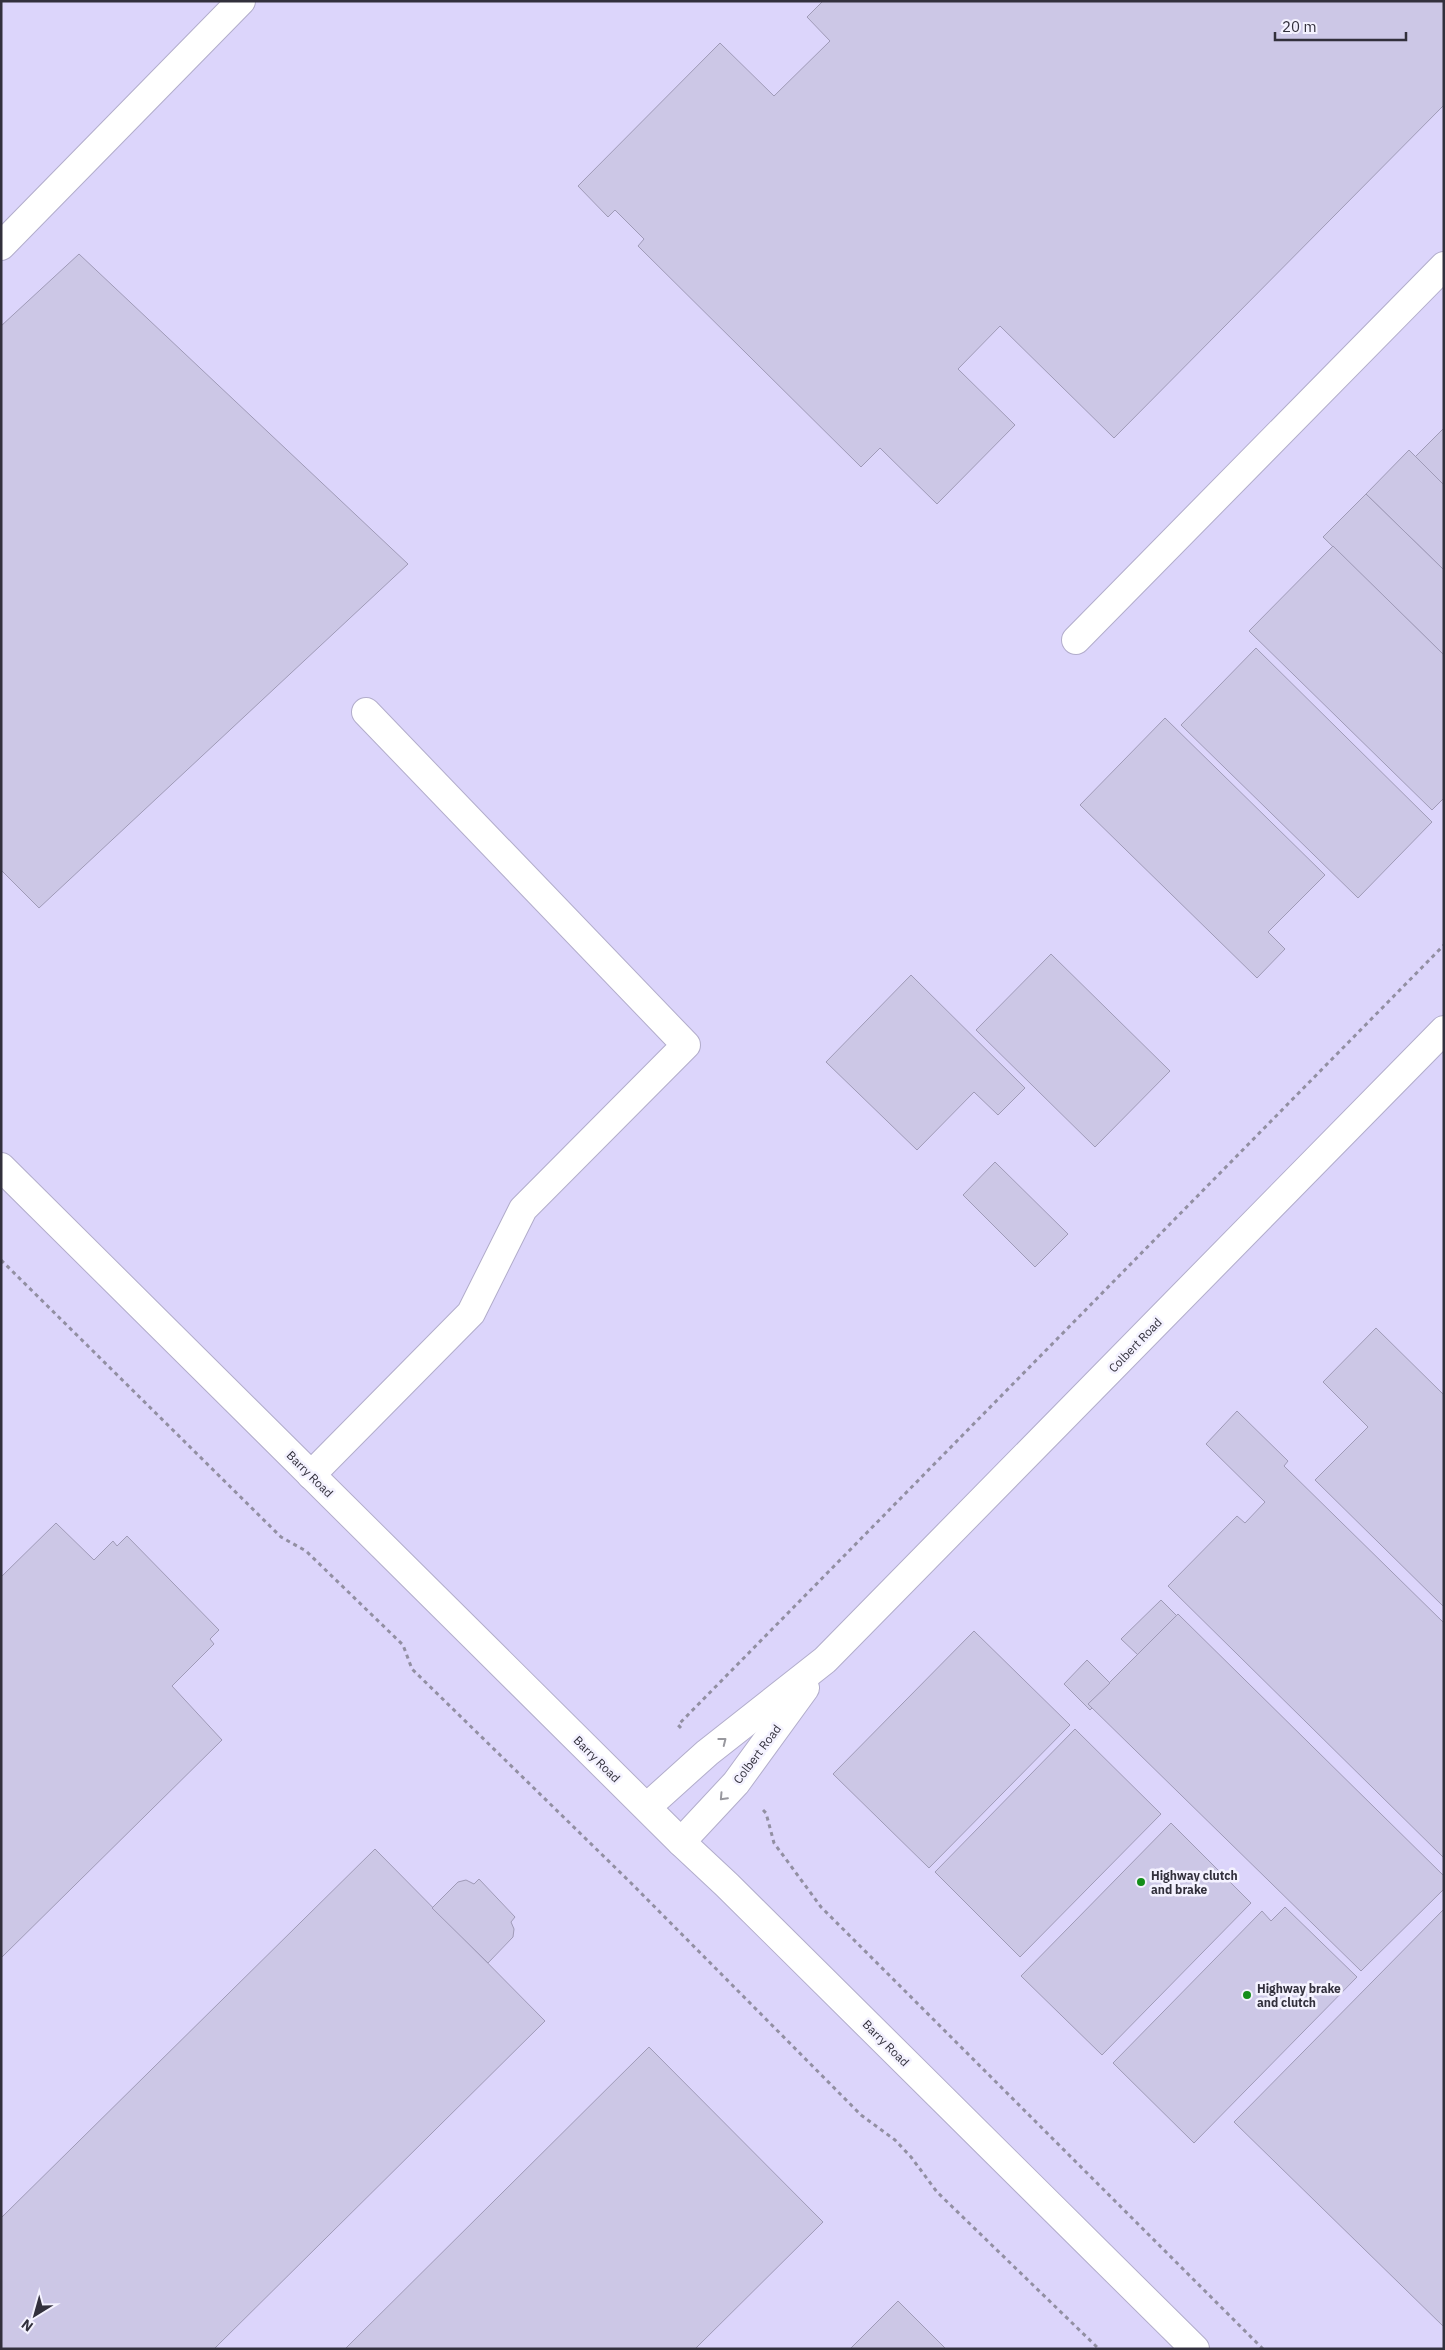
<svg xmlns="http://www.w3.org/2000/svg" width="1445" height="2350" viewBox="0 0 1445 2350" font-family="'IBM Plex Sans',sans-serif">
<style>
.built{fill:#dcd5fb}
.building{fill:#ccc7e6;stroke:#9f9ab7}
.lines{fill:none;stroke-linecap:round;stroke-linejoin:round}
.minor-casing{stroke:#b2adcb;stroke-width:30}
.path{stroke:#928fa2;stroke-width:3;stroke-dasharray:4 4;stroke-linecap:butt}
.minor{stroke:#fff;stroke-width:28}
.oneway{stroke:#98989e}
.poi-dot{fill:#148e1a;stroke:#f4f2ff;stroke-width:2}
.labels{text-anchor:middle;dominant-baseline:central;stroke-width:5;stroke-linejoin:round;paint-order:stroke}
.street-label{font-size:12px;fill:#32303c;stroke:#f4f2ff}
.poi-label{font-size:12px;font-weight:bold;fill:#32303c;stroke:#f4f2ff;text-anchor:start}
</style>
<rect width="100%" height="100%" fill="#e7e3fc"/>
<rect class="built" x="1" y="1" width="1443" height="2348"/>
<g class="building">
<path d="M823 1H1444V105L1114 438 1000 326 958 369 1015 425 937 504 880 448 861 467 638 246 644 239 615 210 608 217 578 186 720 43 774 96 830 41 807 17Z"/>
<path d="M79 254 408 564 39 908 1 870V326Z"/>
<path d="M1444 428V485L1415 457Z"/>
<path d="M1409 450 1444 485V570L1366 494Z"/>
<path d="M1366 494 1444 570V655L1323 537Z"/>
<path d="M1333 546 1444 655V798L1432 810 1249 631Z"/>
<path d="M1256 648 1432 822 1358 898 1181 725Z"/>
<path d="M1165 718 1325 875 1268 932 1285 949 1257 978 1080 805Z"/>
<path d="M1051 954 1170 1071 1095 1147 976 1030Z"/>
<path d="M911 975 1025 1088 998 1115 974 1092 917 1150 826 1062Z"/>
<path d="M995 1162 1068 1234 1035 1267 963 1195Z"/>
<path d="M1376 1328 1444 1395V1607L1315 1480 1368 1427 1323 1382Z"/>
<path d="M1237 1411 1288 1461 1284 1466 1444 1623V1858L1168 1586 1237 1516 1245 1523 1265 1502 1206 1444Z"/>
<path d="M56 1523 94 1560 113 1541 117 1546 127 1536 219 1630 210 1639 214 1644 172 1686 222 1740 1 1958V1577Z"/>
<path d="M1161 1600 1177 1616 1138 1655 1121 1639Z"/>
<path d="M1178 1614 1444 1876V1889L1361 1971 1088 1704Z"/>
<path d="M974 1631 1070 1725 929 1868 833 1774Z"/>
<path d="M1087 1660 1110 1683 1088 1704 1092 1708 1090 1710 1064 1684Z"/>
<path d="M1075 1729 1161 1814 1020 1957 935 1872Z"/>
<path d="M1171 1823 1251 1903 1102 2055 1021 1976Z"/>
<path d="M375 1849 545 2021 214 2349H1V2218Z"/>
<path d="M479 1879 515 1917 511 1922 514 1929 513 1937 488 1963 432 1908 458 1882 466 1880 474 1884Z"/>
<path d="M1285 1907 1357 1977 1194 2143 1113 2063 1262 1911 1271 1921Z"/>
<path d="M1444 1909V2327L1234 2122Z"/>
<path d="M649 2047 823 2222 695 2349H345Z"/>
<path d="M898 2301 946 2349H850Z"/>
</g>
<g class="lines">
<defs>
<g id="minor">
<path d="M1 246 241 1"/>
<path d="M1076 640 1444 266"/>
<path d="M1 1167 681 1842 727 1885 1195 2349"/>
<path d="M311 1475 471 1313 523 1209 686 1045 366 712"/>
<path d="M647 1807 707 1753 825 1660 1444 1030"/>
<path d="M681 1842 736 1783 805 1688"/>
</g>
</defs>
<use href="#minor" class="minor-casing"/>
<g class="path">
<path d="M1 1260 281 1537 306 1551 403 1645 412 1669 631 1883 861 2115 895 2140 911 2157 937 2192 1099 2349"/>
<path d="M681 1728 678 1725 1444 945"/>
<path d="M763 1810 766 1813 774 1843 821 1907 1263 2349"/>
</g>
<use href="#minor" class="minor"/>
</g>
<defs><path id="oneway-chevron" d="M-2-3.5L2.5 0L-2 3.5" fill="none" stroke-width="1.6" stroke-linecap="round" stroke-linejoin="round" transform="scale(1.25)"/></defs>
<g class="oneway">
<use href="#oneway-chevron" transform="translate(723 1741) rotate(-38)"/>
<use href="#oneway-chevron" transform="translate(723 1797) rotate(133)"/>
</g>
<g class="poi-dot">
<circle cx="1141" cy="1882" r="5"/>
<circle cx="1247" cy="1995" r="5"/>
</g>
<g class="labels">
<g class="street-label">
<text transform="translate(1135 1345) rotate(-46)">Colbert Road</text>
<text transform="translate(310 1474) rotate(45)">Barry Road</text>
<text transform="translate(757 1754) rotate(-53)">Colbert Road</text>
<text transform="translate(597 1759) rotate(45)">Barry Road</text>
<text transform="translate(886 2043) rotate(45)">Barry Road</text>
</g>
<g class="poi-label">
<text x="1151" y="1875">Highway clutch<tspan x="1151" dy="14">and brake</tspan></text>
<text x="1257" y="1988">Highway brake<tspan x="1257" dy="14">and clutch</tspan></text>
</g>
</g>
<rect width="1445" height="2350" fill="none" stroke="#32303c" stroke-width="5"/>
<g transform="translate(35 2315) rotate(217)" stroke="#f4f2ff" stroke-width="4" paint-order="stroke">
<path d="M0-4L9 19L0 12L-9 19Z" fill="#32303c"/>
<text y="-8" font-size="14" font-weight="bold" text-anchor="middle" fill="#32303c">N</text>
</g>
<path d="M1275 32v8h131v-8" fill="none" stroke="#32303c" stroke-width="2.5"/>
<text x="1282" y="32" font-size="15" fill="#32303c" stroke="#f4f2ff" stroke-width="4" paint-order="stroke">20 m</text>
</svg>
